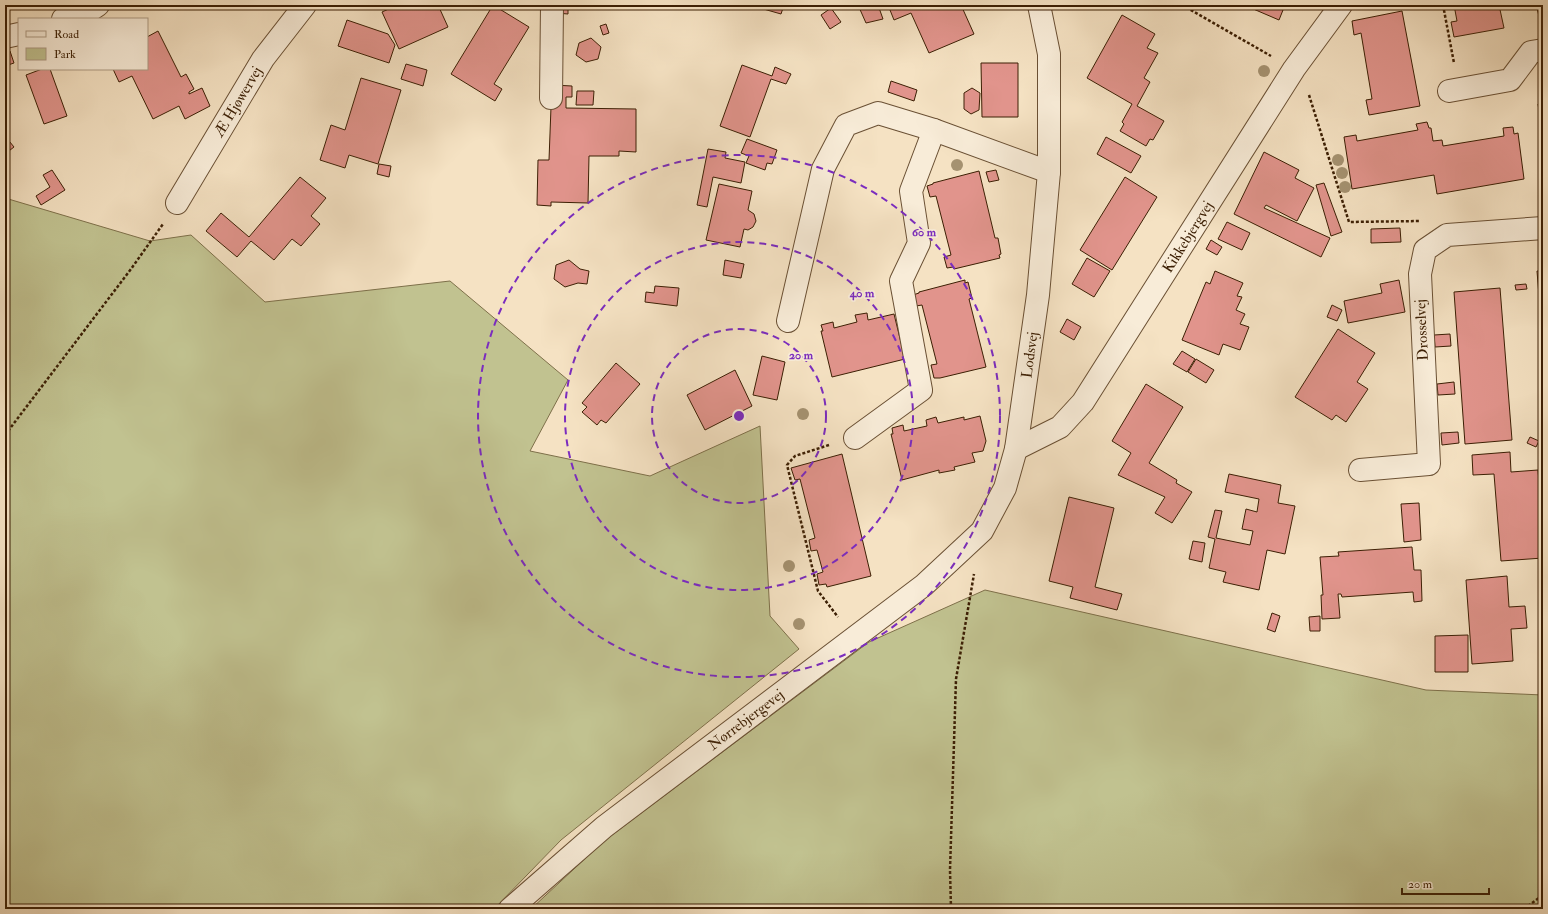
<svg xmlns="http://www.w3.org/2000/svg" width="1548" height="914" viewBox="0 0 1548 914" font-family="'IM FELL Double Pica',serif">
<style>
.green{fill:#c1c290;stroke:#7e704a}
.building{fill:#e1948c;stroke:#3c1f04}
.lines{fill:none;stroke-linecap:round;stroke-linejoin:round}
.minor-casing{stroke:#6a5034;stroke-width:24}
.path{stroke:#3c1f04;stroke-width:2.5;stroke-dasharray:3 2;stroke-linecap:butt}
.minor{stroke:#f8ecd8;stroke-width:22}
.tree{fill:#a59271}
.ring{fill:none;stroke:#7b2cbf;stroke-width:2;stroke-dasharray:7 5}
.labels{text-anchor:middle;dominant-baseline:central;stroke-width:3.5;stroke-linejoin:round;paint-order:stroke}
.street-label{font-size:15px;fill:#3c1f04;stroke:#f8ecd8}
.centre{fill:#7b2cbf;stroke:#f8ecd8;stroke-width:2}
.ring-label{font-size:12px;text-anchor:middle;font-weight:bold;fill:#7b2cbf;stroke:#f8ecd8;stroke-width:3.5;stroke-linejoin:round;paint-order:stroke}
</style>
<rect width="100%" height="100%" fill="#f5e2c3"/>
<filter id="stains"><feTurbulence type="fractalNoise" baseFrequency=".005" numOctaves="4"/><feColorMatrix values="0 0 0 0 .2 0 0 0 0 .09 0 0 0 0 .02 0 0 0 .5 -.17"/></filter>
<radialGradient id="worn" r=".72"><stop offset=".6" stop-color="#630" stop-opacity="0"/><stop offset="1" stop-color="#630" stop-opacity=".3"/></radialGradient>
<g class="green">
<path d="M5 198 150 241 191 235 265 302 450 281 568 380 530 451 650 476 760 426 770 616 799 649 561 840 494 909H5Z"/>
<path d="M985 590 1426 690 1543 695V909H531L604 841 869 642Z"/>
</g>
<g class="building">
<path d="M394 5H438L448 27 399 49 382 12 395 6Z"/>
<path d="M493 5 529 27 494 84 502 89 495 101 451 74Z"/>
<path d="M557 5H568V14L556 13Z"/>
<path d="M754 5H784L781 14 753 6Z"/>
<path d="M858 5H878L883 19 866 23Z"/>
<path d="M888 5H961L974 34 929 53 911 13 894 20Z"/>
<path d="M1244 5H1285L1279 20Z"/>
<path d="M1454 5H1499L1504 28 1454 37 1451 22 1457 21Z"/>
<path d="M1536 5H1543V27H1542Z"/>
<path d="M831 8 841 22 830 29 821 15Z"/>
<path d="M1402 11 1420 106 1369 115 1366 100 1372 99 1361 33 1354 35 1352 21Z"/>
<path d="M1122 15 1155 34 1147 48 1158 53 1144 78 1150 82 1137 106 1164 121 1153 140 1150 139 1146 146 1120 131 1124 124 1122 122 1132 104 1087 78Z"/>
<path d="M347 20 388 34 395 45 389 63 338 46Z"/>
<path d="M606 24 609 33 603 35 600 26Z"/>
<path d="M158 31 181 77 186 74 194 89 189 92V94L202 88 210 106 185 119 179 106 153 119 132 76 119 82 113 69H147V37Z"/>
<path d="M591 38 601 47 598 59 586 62 576 55 579 43Z"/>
<path d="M10 51 14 63 5 66V53Z"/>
<path d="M981 63H1018V117H982Z"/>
<path d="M406 64 427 70 423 86 401 79Z"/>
<path d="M742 65 772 76 775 67 791 74 786 84 771 79 750 137 720 126Z"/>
<path d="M42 69H50L67 116 44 124 26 75Z"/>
<path d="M361 78 401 90 378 164 349 155 345 168 320 160 331 125 345 130Z"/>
<path d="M891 81 917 90 914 101 888 92Z"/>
<path d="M553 85 572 86V97H566V108L636 109V152L619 151V156H589L588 203 551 202V206L537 205 538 160H549L551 107Z"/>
<path d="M972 88 980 93 979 110 971 114 964 109V93Z"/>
<path d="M577 91H594L593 105H576Z"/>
<path d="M1543 103V117H1540L1538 104Z"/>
<path d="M1427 122 1429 128H1431L1433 141 1442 140 1443 146 1504 136 1503 128 1513 127 1514 134 1518 133 1524 179 1437 194 1434 175 1352 189 1344 137 1356 135 1357 141 1418 130 1416 124Z"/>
<path d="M5 136 14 147 5 154Z"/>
<path d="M1106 137 1141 156 1131 173 1097 154Z"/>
<path d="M747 139 777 150 772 164 767 163 765 170 746 163 749 156 741 153Z"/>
<path d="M708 149 726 152 725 158 745 162 741 183 713 177 707 207 697 205Z"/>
<path d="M1264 152 1299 170 1295 178 1314 188 1297 221 1266 205 1264 208 1330 238 1321 257 1234 214Z"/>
<path d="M379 164 391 166 389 177 377 174Z"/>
<path d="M52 170 65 190 41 205 36 196 50 187 43 175Z"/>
<path d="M996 170 999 180 989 182 986 172Z"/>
<path d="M979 171 995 238H998L1001 254 999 255 1000 258 954 269 953 267 947 268 944 257 951 255 936 196 930 197 927 186 933 184V183Z"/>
<path d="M300 177 326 198 311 216 320 224 301 246 292 239 274 260 251 241 237 257 206 231 221 213 249 237Z"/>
<path d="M1125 177 1157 197 1112 270 1080 250Z"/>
<path d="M1324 183 1342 232 1331 236 1316 185Z"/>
<path d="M719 184 752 191 748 210 754 214 756 221 753 227 748 230 744 229 740 247 706 240Z"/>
<path d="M1227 222 1250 233 1242 250 1218 239Z"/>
<path d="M1400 228 1401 242 1371 243V229Z"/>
<path d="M1211 240 1222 247 1217 255 1206 249Z"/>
<path d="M1087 258 1110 271 1094 297 1072 284Z"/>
<path d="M569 260 580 269 589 271 587 284 578 283 565 287 554 279 556 265Z"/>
<path d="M725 260 744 264 741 278 723 275Z"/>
<path d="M1215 271 1243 283 1237 296 1242 297 1236 310 1245 314 1240 324 1249 327 1240 350 1223 344 1219 355 1182 340 1206 282 1210 284Z"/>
<path d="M1537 271H1543V333H1542Z"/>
<path d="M965 280V283L968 282 972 298 969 299 986 367 940 378H934L931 365 937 364 922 305 916 306 913 295 919 293V292Z"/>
<path d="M1399 280 1405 312 1348 323 1344 301 1382 293 1380 284Z"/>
<path d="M1526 284 1527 289 1516 290 1515 285Z"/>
<path d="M655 286 679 288 677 306 645 302 646 292 654 293Z"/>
<path d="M1500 288 1512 440 1465 444 1454 292Z"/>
<path d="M1332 305 1342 310 1337 321 1327 317Z"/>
<path d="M867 313 868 320 894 314 905 359 832 377 821 331H823L821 325 833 322 834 328 857 322 855 315Z"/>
<path d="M1067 319 1081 327 1074 340 1060 332Z"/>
<path d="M1338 329 1375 353 1357 382 1368 389 1346 422 1336 415 1332 420 1295 397Z"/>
<path d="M1450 334 1451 346 1435 347 1434 335Z"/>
<path d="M1182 351 1195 359 1187 372 1173 364Z"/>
<path d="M762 356 785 362 777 400 753 395Z"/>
<path d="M1196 359 1214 370 1206 383 1188 372Z"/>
<path d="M616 363 640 384 606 423 601 420 597 425 582 412 587 407 582 403Z"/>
<path d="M735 370 752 406 705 430 687 395Z"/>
<path d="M1454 382 1455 394 1438 395 1437 384Z"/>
<path d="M1146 384 1183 407 1149 463 1177 480 1176 483 1192 492 1172 523 1155 513 1165 497 1118 475 1131 453 1112 441Z"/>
<path d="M980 416 986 441 983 451 972 453 975 462 954 467 955 470 939 473V470L902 480 891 434H893L892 428 903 425 904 431 927 426 926 420 936 417 938 423 964 417V420Z"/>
<path d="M1458 432 1459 443 1442 445 1441 433Z"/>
<path d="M1530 437 1539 441 1536 447 1527 443Z"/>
<path d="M1510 452 1511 472 1538 470 1543 527V558L1501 561 1494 474 1473 475 1472 455Z"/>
<path d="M842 454 871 576 827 587 826 584 819 585 817 574 823 572 817 550 811 551 809 540 815 538 800 479 795 480 791 468Z"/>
<path d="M1229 474 1281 485 1278 503 1295 506 1285 554 1267 550 1259 590 1223 582 1226 572 1209 568 1215 539 1208 537 1215 510 1222 511 1216 538 1250 545 1253 531 1242 529 1246 509 1257 512 1259 499 1225 492Z"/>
<path d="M1069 497 1114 508 1095 587 1122 594 1117 610 1070 598 1073 587 1049 581Z"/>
<path d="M1419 503 1421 540 1404 542 1401 504Z"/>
<path d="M1193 541 1205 543 1202 562 1189 559Z"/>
<path d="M1412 547 1414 570H1421L1422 601 1414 602 1413 592 1342 597 1341 594H1338L1340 618 1322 619 1321 595H1323L1320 557 1339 556 1338 552Z"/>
<path d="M1507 576 1509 607 1525 606 1527 628 1511 629 1513 661 1472 664 1466 580Z"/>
<path d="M1272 613 1280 616 1275 632 1267 629Z"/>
<path d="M1320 616V631H1310L1309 617Z"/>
<path d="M1468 635V672H1435V636Z"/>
</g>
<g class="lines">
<defs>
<g id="minor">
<path d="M63 19 92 9 98 5"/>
<path d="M5 37 19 34"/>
<path d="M1449 91 1510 80 1531 52 1543 50"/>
<path d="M551 98 552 5"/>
<path d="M177 203 263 59 305 5"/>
<path d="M788 321 823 169 846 125 878 113 934 130 1049 172"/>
<path d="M855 438 921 390 901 281 919 243 911 191 934 130"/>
<path d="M1016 449 1060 427 1083 402 1294 69 1341 5"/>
<path d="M1360 470 1429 464 1420 274 1425 250 1447 235 1543 228"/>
<path d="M510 909 604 827 924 585 982 531 1005 488 1016 449 1038 295 1049 172V54L1039 5"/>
</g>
</defs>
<use href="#minor" class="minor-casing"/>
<g class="path">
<path d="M1182 5 1271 56"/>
<path d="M1443 5 1454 63"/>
<path d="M1309 95 1349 222 1420 221"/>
<path d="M5 435 131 269 163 224"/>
<path d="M829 445 795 456 787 465 818 591 838 617"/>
<path d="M951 909 950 870 956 679 974 574"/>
<path d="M1524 909 1543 895"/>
</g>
<use href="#minor" class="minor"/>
</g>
<g class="tree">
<circle cx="1264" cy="71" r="6"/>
<circle cx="1338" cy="160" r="6"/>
<circle cx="957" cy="165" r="6"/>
<circle cx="1342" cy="173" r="6"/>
<circle cx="1345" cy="187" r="6"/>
<circle cx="803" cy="414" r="6"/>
<circle cx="789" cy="566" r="6"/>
<circle cx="799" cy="624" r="6"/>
</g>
<g class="ring">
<circle cx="739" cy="416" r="87"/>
<circle cx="739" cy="416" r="174"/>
<circle cx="739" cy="416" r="261"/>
</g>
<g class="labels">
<g class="street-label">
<text transform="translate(238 102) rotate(-59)">Æ Hjøwervej</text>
<text transform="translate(1188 237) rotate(-58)">Kikkebjergvej</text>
<text transform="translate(1422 330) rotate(-93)">Drosselvej</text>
<text transform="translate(1030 355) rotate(-82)">Lodsvej</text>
<text transform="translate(746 720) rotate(-37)">Nørrebjergevej</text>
</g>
</g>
<circle cx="739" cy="416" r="6" class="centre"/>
<g class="ring-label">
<text x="924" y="236">60 m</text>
<text x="862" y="297">40 m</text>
<text x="801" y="359">20 m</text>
</g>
<rect width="1548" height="914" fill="none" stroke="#f5e2c3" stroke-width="20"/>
<rect x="6" y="6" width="1536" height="902" fill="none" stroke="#3c1f04" stroke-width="2"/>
<rect x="10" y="10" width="1528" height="894" fill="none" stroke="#3c1f04"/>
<rect x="18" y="18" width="130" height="52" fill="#f8ecd8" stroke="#ad9a83"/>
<rect x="26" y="31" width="20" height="6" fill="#f8ecd8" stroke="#ad9a83"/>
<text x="54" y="38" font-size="12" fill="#3c1f04">Road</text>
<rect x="26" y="48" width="20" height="12" fill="#c1c290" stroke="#ad9a83"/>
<text x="54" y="58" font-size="12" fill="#3c1f04">Park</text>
<path d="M1402 888v6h87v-6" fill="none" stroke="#3c1f04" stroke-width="2"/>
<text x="1408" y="888" font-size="12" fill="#3c1f04" stroke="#f8ecd8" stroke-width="3" paint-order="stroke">20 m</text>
<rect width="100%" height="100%" filter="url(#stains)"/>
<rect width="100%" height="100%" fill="url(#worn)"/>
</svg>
